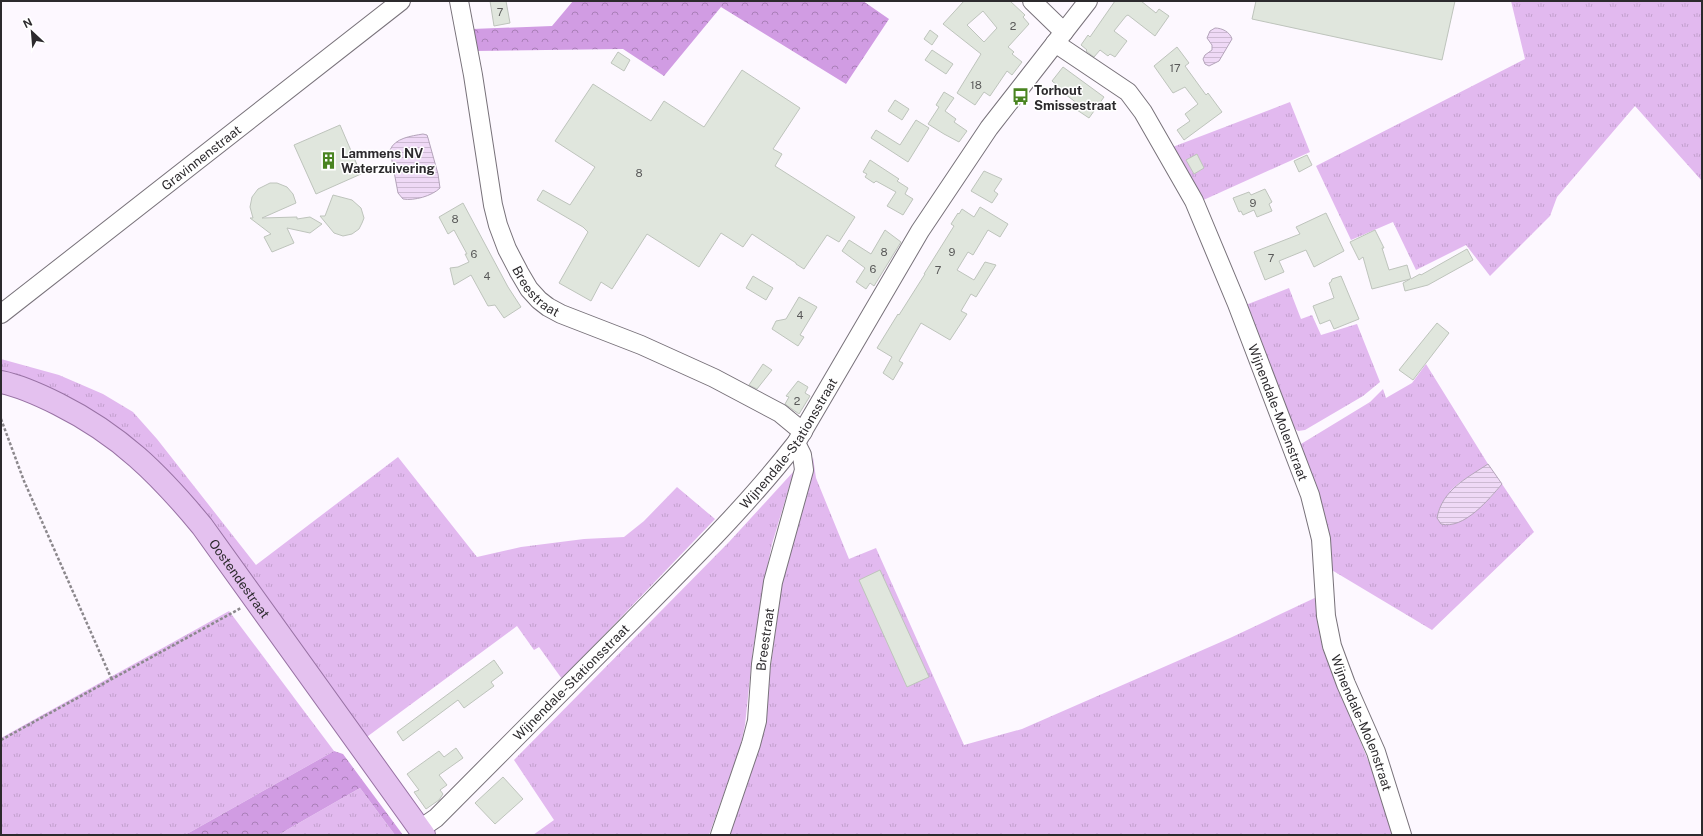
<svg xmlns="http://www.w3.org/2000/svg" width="1703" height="836" viewBox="0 0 1703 836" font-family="'Public Sans',sans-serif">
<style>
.grass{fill:url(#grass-tufts)}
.forest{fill:url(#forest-crowns)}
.water{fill:url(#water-rules);stroke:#b4a4ba}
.building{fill:#e0e6dd;stroke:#bec4bc;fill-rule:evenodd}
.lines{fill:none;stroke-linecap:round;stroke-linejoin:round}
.minor-casing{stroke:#78727a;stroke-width:20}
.major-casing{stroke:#9872a4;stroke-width:24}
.path{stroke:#8c888d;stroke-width:2.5;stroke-dasharray:3 2;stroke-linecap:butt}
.minor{stroke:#fff;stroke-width:18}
.major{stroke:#e4c1ef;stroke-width:22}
.labels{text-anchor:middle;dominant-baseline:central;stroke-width:3;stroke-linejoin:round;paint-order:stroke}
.number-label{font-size:11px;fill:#595959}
.poi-label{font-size:13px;font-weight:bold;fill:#2c2a2d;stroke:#fff;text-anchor:start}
.street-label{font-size:13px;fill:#2c2a2d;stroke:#fff}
</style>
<defs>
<pattern id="grass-tufts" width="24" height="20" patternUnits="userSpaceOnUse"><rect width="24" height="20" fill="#e2b9ef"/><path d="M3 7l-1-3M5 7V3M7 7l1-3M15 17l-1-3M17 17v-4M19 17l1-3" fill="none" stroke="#c29fcd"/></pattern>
<pattern id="forest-crowns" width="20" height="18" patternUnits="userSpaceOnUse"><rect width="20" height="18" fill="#d19ce3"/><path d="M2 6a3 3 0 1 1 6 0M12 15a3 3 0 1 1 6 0" fill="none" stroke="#aa7fb8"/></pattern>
<pattern id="water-rules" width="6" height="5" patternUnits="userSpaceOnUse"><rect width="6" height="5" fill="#efd9f6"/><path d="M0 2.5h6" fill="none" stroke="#cdbad3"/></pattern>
</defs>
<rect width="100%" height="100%" fill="#fdf8ff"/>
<g class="grass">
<path d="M1511 1H1702V181L1635 106 1557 197 1550 216 1490 276 1466 245 1416 270 1393 222 1351 240 1316 166 1525 59Z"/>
<path d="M1290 102 1310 152 1199 202 1170 148Z"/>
<path d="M1289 288 1301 319 1312 315 1321 335 1357 324 1380 382 1363 396 1305 430 1298 431 1293 427 1243 306Z"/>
<path d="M1 359 59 375 103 394 133 412 157 439 256 565 398 457 477 557 521 547 584 539 624 537 644 521 677 487 715 519 562 679 539 647 534 650 517 626 364 739 198 508 1 374Z"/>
<path d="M1426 364 1488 464 1459 483 1450 491 1490 498 1502 484 1534 532 1432 630 1330 569 1299 452 1301 444 1370 402 1383 389 1386 398 1412 383Z"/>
<path d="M813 457 816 478 849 559 876 548 964 745 1022 729 1230 638 1321 595 1322 647 1372 770 1393 835H726L768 687 782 583 800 503Z"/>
<path d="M794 471 772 544 765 578 753 649 745 725 740 748 709 835H533L554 820 514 760 729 542Z"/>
<path d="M229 611 334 751 185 835H1V738Z"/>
<path d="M360 788 395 835H278Z"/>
</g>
<g class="forest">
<path d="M573 1H863L889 19 846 84 721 7 664 76 623 49 473 51 472 29 552 26Z"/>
<path d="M334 751 343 754 403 835H395L360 788 278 835H185Z"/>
</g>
<g class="water">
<path d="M1215 28C1222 28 1230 32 1232 39L1219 61 1209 66 1205 64 1203 59 1205 55 1212 50V45L1207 38 1210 31Z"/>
<path d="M423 134 427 135 428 138 438 174 440 188C432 196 414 201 403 199L398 193 390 150C395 138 411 136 423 134Z"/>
<path d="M1488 464 1502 484C1489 499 1464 530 1441 524L1437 518C1442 490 1467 478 1488 464Z"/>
</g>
<g class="building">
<path d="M490 1H506L510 23 494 26Z"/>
<path d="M964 1H1010L1025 15 1023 17 1029 24 1008 47 1014 52 1012 54 1022 62 1012 75 1007 71 990 96 984 92 975 105 957 93 981 54 943 24ZM983 11 997 28 984 42 967 25Z"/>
<path d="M1115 1H1141L1156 13 1159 9 1169 16 1155 36 1128 15 1126 16 1114 31 1127 41 1115 57 1110 54 1108 56 1100 50 1094 57 1086 51 1087 50 1081 45 1088 35 1090 37Z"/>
<path d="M1256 1H1455L1442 60 1252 19Z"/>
<path d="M930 30 938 36 932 45 924 39Z"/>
<path d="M1177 47 1189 63 1185 66 1206 95 1208 93 1222 112 1184 140 1177 130 1190 121 1185 114 1198 104 1185 87 1173 93 1154 66Z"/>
<path d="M932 50 953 64 946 74 925 60Z"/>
<path d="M618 52 630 60 624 71 611 63Z"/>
<path d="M1063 67 1104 97 1089 118 1074 108 1078 104 1056 87 1058 86 1052 81Z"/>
<path d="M742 70 800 108 773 149 782 154 775 166 855 217 839 242 827 235 804 269 796 264V263L752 234 743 247 721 233 699 267 647 234 612 289 601 282 591 301 559 283 588 232 583 227 537 200 543 190 570 205 595 167 555 141 593 84 651 121 664 101 704 127Z"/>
<path d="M944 92 954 98 945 111 956 119 954 122 967 131 959 142 944 134 928 124 939 107 936 105Z"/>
<path d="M895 100 909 109 902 120 888 111Z"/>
<path d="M916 120 929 128 908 162 871 138 876 130 900 145Z"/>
<path d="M340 125 361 174 316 194 294 145Z"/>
<path d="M1197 154 1204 168 1194 174 1186 160Z"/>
<path d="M1307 155 1312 165 1299 172 1294 161Z"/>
<path d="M870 160 899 179 897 181 908 188 905 194 913 199 903 215 887 206 896 192 876 181 874 183 865 177 867 174 863 172Z"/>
<path d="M984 171 1002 179 994 191 998 194 992 203 971 191Z"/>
<path d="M270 183H277L287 187 293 194 296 203 262 218 297 217V219L310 217 322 224 310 233 287 228 294 243 272 252 264 237 271 234 250 218H253L250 207 252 197 258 189Z"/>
<path d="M1265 189 1272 202 1269 204 1272 211 1257 217 1254 210 1243 215 1241 211 1239 212 1233 198 1249 192 1251 195Z"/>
<path d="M333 195 352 200 361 208 364 218 362 223 359 229 352 234 343 236 334 233 320 216H325Z"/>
<path d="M463 203 508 287 521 307 504 318 495 305 488 306 471 275 454 285 450 268 458 267 469 262 465 254H467L454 230 448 234 439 217Z"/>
<path d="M980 207 1008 224 1000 237 988 230 973 255 968 252 957 270 974 280 985 262 996 265 976 297 971 294 961 311 967 314 950 340 921 323 899 361 903 363 893 380 883 373 892 357 877 348 898 314 899 315 925 274H924L954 226 951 224 958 213 959 214 962 209 974 217Z"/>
<path d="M1326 213 1344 251 1314 267 1306 250 1279 261 1284 272 1265 280 1254 252 1300 234 1296 227Z"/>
<path d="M885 230 901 242 874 286 870 283 866 289 856 282 865 268 842 251 849 240 871 254Z"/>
<path d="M1375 230 1384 248H1382L1389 270 1407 265 1411 279 1420 274 1421 275 1467 249 1473 260 1428 285 1405 291 1403 283 1410 279 1372 289 1363 257 1359 260 1350 242Z"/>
<path d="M753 276 773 288 766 300 746 288Z"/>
<path d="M1341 276 1359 319 1334 329 1330 320 1320 324 1313 306 1334 298 1329 283 1331 282 1332 279Z"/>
<path d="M799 297 817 307 800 335 804 337 798 346 772 329 776 321 786 319Z"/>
<path d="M1437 323 1449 333 1413 380 1399 370Z"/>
<path d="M763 364 772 370 757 389 749 385Z"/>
<path d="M798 381 808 387 805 393 810 396 799 414 785 404 789 397 786 396Z"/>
<path d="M880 570 929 677 907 687 859 580Z"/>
<path d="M494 660 503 673 491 682 494 686 464 708 458 700 403 741 397 732Z"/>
<path d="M456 748 463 758 439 775 447 785 440 790 443 794 439 800 426 809 414 792 419 790 407 774 439 751 444 757Z"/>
<path d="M503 777 523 799 495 824 475 803Z"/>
</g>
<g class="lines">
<defs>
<g id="minor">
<path id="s1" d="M459 1 473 75 493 205 498 225 507 249 519 272 529 289 539 300 548 307 561 314 641 345 714 378 780 413 803 432"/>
<path d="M1032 1 1064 32"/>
<path id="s2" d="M1055 43 1128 92 1143 112 1194 201 1237 304 1310 495 1321 539 1326 616 1332 646 1346 684 1376 752 1402 835"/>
<path id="s3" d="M1 314 401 1"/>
<path id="s4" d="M420 829 436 818C500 753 565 688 630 623 687 565 746 507 796 443L920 231 989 128 1088 1"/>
<path id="s5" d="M720 835 751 744 757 721 761 664 773 582 804 470 802 455 796 443"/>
</g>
<g id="major">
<path id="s6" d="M1 382C21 386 40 395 58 404 120 435 159 474 202 526L424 835"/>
</g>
</defs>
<use href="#minor" class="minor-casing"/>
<use href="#major" class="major-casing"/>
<g class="path">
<path d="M1 419 24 481 112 680"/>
<path d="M1 740 241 608"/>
</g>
<use href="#minor" class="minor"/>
<use href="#major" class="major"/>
</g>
<defs>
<symbol id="bus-bare" viewBox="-9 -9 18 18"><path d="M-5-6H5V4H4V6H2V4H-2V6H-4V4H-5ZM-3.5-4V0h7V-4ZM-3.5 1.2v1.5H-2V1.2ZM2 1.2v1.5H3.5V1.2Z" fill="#498420" stroke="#fff" stroke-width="2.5" paint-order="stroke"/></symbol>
<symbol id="building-bare" viewBox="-9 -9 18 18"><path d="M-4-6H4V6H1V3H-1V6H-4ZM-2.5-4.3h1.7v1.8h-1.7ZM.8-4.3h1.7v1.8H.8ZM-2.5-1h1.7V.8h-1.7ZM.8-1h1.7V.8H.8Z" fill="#498420" stroke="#fff" stroke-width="2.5" paint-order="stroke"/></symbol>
</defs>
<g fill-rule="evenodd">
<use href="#bus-bare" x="1008" y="84" width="25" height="25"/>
<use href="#building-bare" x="316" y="148" width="25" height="25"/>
</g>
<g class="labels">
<g class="number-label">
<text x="500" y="12">7</text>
<text x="1013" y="26">2</text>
<text x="1175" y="68">17</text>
<text x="976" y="85">18</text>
<text x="639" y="173">8</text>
<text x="1253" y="203">9</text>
<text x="455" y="219">8</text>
<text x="884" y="252">8</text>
<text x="952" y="252">9</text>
<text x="474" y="254">6</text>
<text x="1271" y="258">7</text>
<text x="873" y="269">6</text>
<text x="938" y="270">7</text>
<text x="487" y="276">4</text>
<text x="800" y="315">4</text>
<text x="797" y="401">2</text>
</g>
<g class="poi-label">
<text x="1034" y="90">Torhout<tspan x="1034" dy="15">Smissestraat</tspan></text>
<text x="341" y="153">Lammens NV<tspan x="341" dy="15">Waterzuivering</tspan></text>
</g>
<g class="street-label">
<text stroke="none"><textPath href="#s3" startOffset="254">Gravinnenstraat</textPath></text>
<text stroke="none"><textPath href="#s1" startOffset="305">Breestraat</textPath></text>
<text stroke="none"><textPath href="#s2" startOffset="443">Wijnendale-Molenstraat</textPath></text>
<text stroke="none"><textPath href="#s4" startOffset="535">Wijnendale-Stationsstraat</textPath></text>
<text stroke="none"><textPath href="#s6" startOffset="316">Oostendestraat</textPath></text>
<text stroke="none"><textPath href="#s5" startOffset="202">Breestraat</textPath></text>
<text stroke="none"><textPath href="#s4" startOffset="211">Wijnendale-Stationsstraat</textPath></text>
<text stroke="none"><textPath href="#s2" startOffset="767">Wijnendale-Molenstraat</textPath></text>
</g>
</g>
<rect width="1703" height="836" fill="none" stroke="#2c2a2d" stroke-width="4"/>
<g transform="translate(32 32) rotate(334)" stroke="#ffffff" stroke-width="3" paint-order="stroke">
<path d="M0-3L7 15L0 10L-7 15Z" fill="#2c2a2d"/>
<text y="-6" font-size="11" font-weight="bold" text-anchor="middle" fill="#2c2a2d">N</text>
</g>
</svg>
